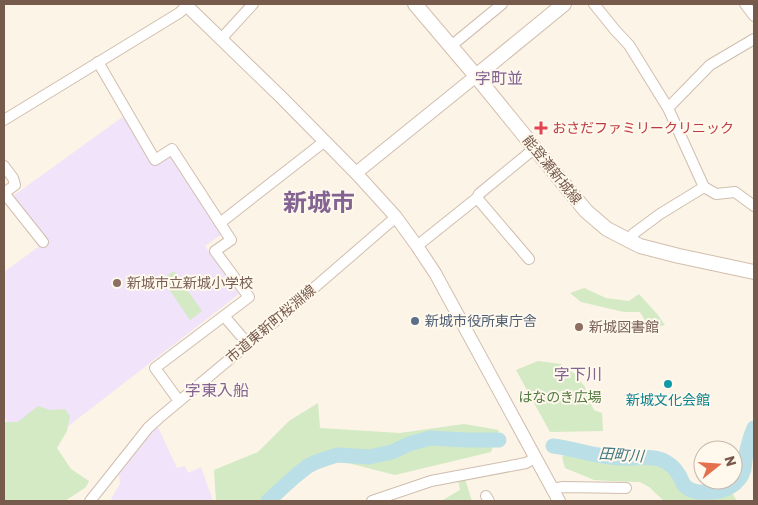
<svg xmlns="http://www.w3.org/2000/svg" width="758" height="505" viewBox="0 0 758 505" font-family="Rubik,'Noto Sans JP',sans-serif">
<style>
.education{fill:#f1e3f9}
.green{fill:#d3eac5}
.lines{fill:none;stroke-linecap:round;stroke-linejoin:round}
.river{stroke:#bbdfe6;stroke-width:15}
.minor-casing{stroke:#d0beaf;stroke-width:12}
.tertiary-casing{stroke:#d0beaf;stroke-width:14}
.secondary-casing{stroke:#d3bead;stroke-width:16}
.minor{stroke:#fff;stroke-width:10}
.tertiary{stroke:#fff;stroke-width:12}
.secondary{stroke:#fff;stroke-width:14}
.health-dot{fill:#e0444e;stroke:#fff8ed;stroke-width:2}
.education-dot{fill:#8d6e63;stroke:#fff8ed;stroke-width:2}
.service-dot{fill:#5c6f8a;stroke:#fff8ed;stroke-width:2}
.culture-dot{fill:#0f9aa8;stroke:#fff8ed;stroke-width:2}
.labels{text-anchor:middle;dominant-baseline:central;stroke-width:4;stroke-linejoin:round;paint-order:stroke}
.health-label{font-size:14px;fill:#be3a42;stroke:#fff8ed;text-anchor:start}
.street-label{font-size:14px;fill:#765a4b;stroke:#fff8ed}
.education-label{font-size:14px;fill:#785e54;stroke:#fff8ed;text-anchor:start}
.service-label{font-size:14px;fill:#4e5e75;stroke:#fff8ed;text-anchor:start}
.park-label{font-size:14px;fill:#537b42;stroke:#fff8ed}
.culture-label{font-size:14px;fill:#0d838f;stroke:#fff8ed}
.water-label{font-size:15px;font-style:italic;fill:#427782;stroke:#fff8ed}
.quarter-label{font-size:16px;fill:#826392;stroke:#fff8ed}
.town-label{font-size:24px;font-weight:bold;fill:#826392;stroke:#fff8ed}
</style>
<rect width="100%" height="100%" fill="#fcf4e6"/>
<g class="education">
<path d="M124 116 154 164 171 155 222 234 205 246 239 294 31 455 4 417V272L48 240 13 196Z"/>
<path d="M158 427 177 468 185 466 188 473 201 467 213 501H112L111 499 120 484 119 474 154 430Z"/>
</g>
<g class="green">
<path d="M174 271 202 311 190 320 162 279Z"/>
<path d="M584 288 606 298 629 301 639 294 657 314 665 325 650 329 640 312H624L581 302 570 293Z"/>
<path d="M538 361 561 364 575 374 585 387 587 397 594 410 602 413 603 431 550 432 516 370Z"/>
<path d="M318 403 320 428 400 433 464 424 499 430 491 452 395 475 340 461 311 472 278 501H216L214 470 258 452 289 421Z"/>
<path d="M38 406 50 410 65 409 70 416 67 431 57 448 71 469 89 481 86 487 65 501H4V422H18Z"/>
<path d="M570 452 596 454 629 459 654 458 668 466 681 483 691 492 704 495 720 497 732 493 737 501H664L649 487 640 482 611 481 594 480 565 468 562 457Z"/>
<path d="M458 479H465L472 501H441L460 490Z"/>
</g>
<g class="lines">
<g class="river">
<path d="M553 446C577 449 600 458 624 458 637 459 650 455 662 460 669 463 675 468 679 475 681 478 682 482 684 485 690 492 700 493 709 492 724 492 740 485 744 469 745 462 745 456 747 450 749 442 751 435 754 428"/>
<path d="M268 501 294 477 308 466 316 462 337 455 369 457 392 452 409 444 430 438 466 440H499"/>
</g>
<defs>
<g id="minor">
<path d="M594 4 615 30 629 45 668 108 704 187 660 214 633 234 629 241"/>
<path d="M745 4 754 16"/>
<path d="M221 39 253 4"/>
<path d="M451 46 502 4"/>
<path d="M98 62 155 160 172 149 231 240 215 251 249 297 155 368 179 401"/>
<path d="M668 108 710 65 754 39"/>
<path d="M4 120 179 13 187 6"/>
<path d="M4 166 13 178 15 185 4 193"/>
<path d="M704 187 716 194 735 192 754 206"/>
<path d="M4 193 43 242"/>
<path d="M477 198 529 259"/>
<path d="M220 223 325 141"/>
<path d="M417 246 477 198 479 194 535 148"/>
<path d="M224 316 248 344"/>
<path d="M552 489 563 487 626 488"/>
<path d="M486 496 489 501"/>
<path d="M90 501 148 428 159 418 285 313 396 217"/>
<path d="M372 501 431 481 526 463 535 458"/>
</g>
<g id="tertiary">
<path d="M185 4 282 98 356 173 396 217 417 246 435 273 559 501"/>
<path d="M356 173 476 76"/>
</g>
<g id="secondary">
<path d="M415 4 476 76 572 194 586 211 607 229 640 246 679 256 754 272"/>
<path d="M476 76 564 4"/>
</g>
</defs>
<use href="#minor" class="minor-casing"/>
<use href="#tertiary" class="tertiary-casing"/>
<use href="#secondary" class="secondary-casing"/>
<use href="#minor" class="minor"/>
<use href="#tertiary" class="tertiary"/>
<use href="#secondary" class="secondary"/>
</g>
<path class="health-dot" d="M538.5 120.5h5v5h5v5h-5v5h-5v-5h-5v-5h5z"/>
<g class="education-dot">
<circle cx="117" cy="283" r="5"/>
<circle cx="579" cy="327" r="5"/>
</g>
<circle class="service-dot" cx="415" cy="321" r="5"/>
<circle class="culture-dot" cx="668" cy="384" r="5"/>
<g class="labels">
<g class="health-label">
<text x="552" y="128">おさだファミリークリニック</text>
</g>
<g class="street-label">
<text transform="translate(552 170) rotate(51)">能登瀬新城線</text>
<text transform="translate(271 324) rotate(-40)">市道東新町桜淵線</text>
</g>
<g class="education-label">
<text x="127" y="283">新城市立新城小学校</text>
<text x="589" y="327">新城図書館</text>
</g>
<g class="service-label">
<text x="425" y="321">新城市役所東庁舎</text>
</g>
<g class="park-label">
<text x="560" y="397">はなのき広場</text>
</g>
<g class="culture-label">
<text x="668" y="400">新城文化会館</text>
</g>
<g class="water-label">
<text transform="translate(621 455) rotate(4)">田町川</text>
</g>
<g class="quarter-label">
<text x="499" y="78">字町並</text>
<text x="578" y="374">字下川</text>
<text x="217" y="390">字東入船</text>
</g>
<g class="town-label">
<text x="319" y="203">新城市</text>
</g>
</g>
<rect width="758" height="505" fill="none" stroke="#765a4b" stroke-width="10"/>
<g transform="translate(718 465) rotate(73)"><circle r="24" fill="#fff8ed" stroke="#c8b9ac"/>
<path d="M0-4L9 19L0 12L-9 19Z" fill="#e5704d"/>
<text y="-8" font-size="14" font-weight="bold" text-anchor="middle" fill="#765a4b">N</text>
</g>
</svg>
